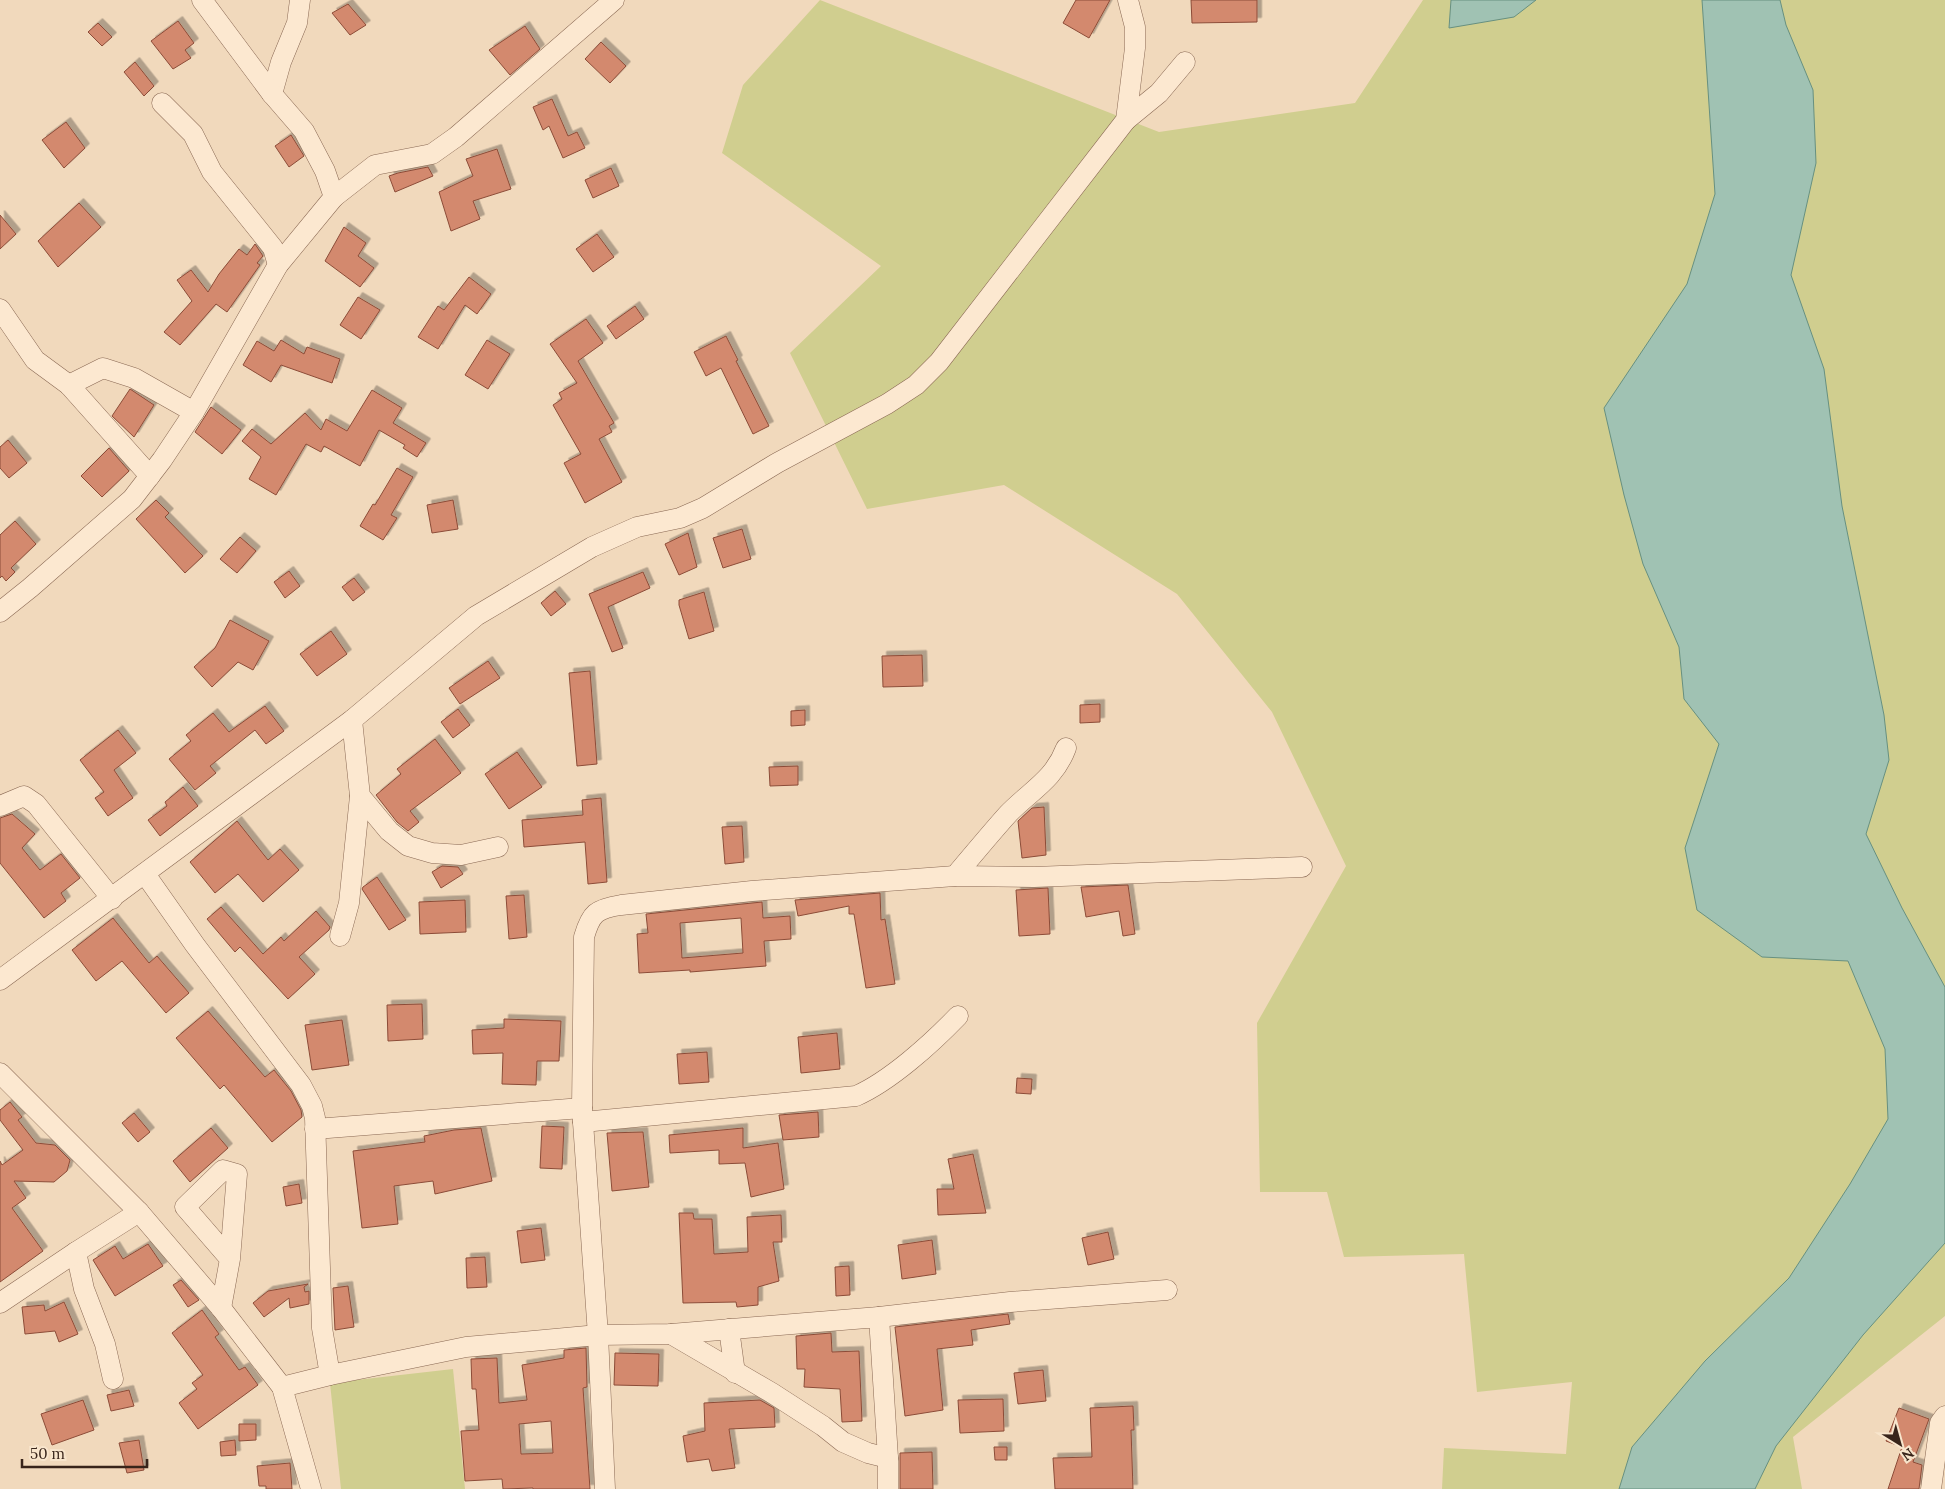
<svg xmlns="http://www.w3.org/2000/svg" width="1945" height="1489" viewBox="0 0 1945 1489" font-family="Lora,serif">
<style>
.green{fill:#d0ce8f}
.water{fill:#a0c2b3;stroke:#679080}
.building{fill:#d3896e;stroke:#8c4c38;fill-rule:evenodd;filter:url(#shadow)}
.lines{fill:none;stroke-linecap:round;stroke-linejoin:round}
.minor-casing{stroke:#8a6954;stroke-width:21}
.minor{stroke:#fce8d0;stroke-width:20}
</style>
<defs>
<filter id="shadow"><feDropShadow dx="4.5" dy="-4.5" stdDeviation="0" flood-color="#0004"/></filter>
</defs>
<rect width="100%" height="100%" fill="#f1d9bc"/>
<g class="green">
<path d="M820 0 1159 132 1355 103 1423 0H1945V1316L1793 1437 1802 1489H1442L1444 1448 1566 1454 1572 1382 1477 1392 1464 1254 1344 1257 1327 1192H1260L1257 1023 1346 866 1272 712 1177 594 1004 485 867 509 790 353 881 266 722 153 743 85Z"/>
<path d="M453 1369 465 1489H341L330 1383Z"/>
</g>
<g class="water">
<path d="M1451 0H1536L1514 17 1449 28Z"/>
<path d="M1702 0H1780L1786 25 1813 90 1816 163 1791 275 1824 369 1842 506 1884 715 1889 760 1866 834 1902 908 1945 987V1243L1863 1335 1776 1446 1755 1489H1619L1632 1447 1705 1361 1789 1278 1850 1184 1888 1119 1885 1049 1848 961 1762 957 1697 910 1685 848 1719 744 1684 699 1679 647 1643 564 1624 495 1604 408 1687 284 1715 194Z"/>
</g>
<g class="building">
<path d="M1076 0H1110L1089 38 1063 23Z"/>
<path d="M1191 0H1257V22L1192 23Z"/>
<path d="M348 4 366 25 350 35 332 13Z"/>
<path d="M178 21 194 43 185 50 191 58 173 69 151 41Z"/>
<path d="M98 23 112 37 102 46 88 32Z"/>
<path d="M525 26 540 49 510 75 489 50Z"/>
<path d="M601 42 626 66 610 83 585 59Z"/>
<path d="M135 62 154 86 144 96 124 72Z"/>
<path d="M552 99 568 136 577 132 585 148 563 158 549 126 543 130 533 107Z"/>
<path d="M66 122 85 148 64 168 42 140Z"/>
<path d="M291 135 304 156 289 167 275 146Z"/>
<path d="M497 149 511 189 473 201 480 219 451 231 439 192 473 176 466 159Z"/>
<path d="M428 167 433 176 395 192 389 176 398 173Z"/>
<path d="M611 168 619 186 593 198 585 180Z"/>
<path d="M79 203 101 227 58 267 38 241Z"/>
<path d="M0 215 16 234 0 249Z"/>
<path d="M344 227 366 243 358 256 374 268 360 287 325 261Z"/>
<path d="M597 234 614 257 593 272 576 249Z"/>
<path d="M255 244 263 256 257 263 260 265 227 312 216 304 180 345 164 332 192 301 177 280 191 270 208 292 219 274 239 249 247 255Z"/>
<path d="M469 277 491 294 477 314 465 305 438 349 418 337 438 306 444 310Z"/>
<path d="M358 297 380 310 361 339 340 325Z"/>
<path d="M635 306 644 319 616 339 607 326Z"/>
<path d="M586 319 603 343 578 361 614 423 609 426 612 432 599 439 622 482 585 503 564 463 581 454 553 405 562 399 559 393 577 383 550 344Z"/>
<path d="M726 336 738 360 736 361 769 426 753 434 721 368 706 376 694 352Z"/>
<path d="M281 340 304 354 307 347 340 359 332 383 281 365 271 382 243 365 257 341 274 351Z"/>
<path d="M487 340 510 354 488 389 465 375Z"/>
<path d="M130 389 154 405 134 437 112 416Z"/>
<path d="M372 390 402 408 393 423 426 443 417 457 403 448 405 445 379 430 360 466 324 446 321 452 306 444 276 495 249 479 261 457 242 441 252 429 271 444 305 413 321 430 326 419 347 431Z"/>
<path d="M211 407 241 430 222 454 195 432Z"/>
<path d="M8 440 27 463 9 478 0 468V447Z"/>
<path d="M109 448 129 471 102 497 81 476Z"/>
<path d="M397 468 413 477 391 515 397 518 383 540 360 526 373 504 375 505Z"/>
<path d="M156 500 169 513 165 517 203 556 185 573 136 519Z"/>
<path d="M453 500 458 529 432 533 427 505Z"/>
<path d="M15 521 36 544 11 568 15 572 6 581 2 576 0 578V535Z"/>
<path d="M742 529 751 559 723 568 713 538Z"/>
<path d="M688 533 697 567 679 575 665 544Z"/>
<path d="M240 537 256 551 237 573 220 559Z"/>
<path d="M289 571 300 586 285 598 274 582Z"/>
<path d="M643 572 650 588 608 607 623 648 612 652 589 594Z"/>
<path d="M354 578 365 592 353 601 342 587Z"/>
<path d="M555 591 566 604 551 616 541 603Z"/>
<path d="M704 592 714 631 689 639 679 605V600Z"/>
<path d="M230 620 269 641 253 670 238 662 212 687 194 667 215 648Z"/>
<path d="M331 631 347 654 317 676 300 654Z"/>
<path d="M922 655 923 686 883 687 882 656Z"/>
<path d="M488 661 500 678 460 704 449 688Z"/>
<path d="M590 671 597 764 577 766 569 673Z"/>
<path d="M1100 704V722L1080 723V705Z"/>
<path d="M265 706 284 731 266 744 255 730 210 766 216 773 195 790 169 759 191 741 186 735 213 713 229 732Z"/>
<path d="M458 709 470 725 453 738 441 722Z"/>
<path d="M805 710V725L791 726V711Z"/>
<path d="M118 730 136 753 114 770 133 798 108 816 95 798 104 792 80 760Z"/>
<path d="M435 739 461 773 410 811 419 822 408 831 397 822 376 795 401 774 397 769Z"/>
<path d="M517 752 542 787 509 809 485 774Z"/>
<path d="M798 766V785L770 786 769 767Z"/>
<path d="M183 787 198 806 160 836 148 820 167 806 165 802Z"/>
<path d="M601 798 607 882 588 884 585 842 524 847 522 820 583 815 582 800Z"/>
<path d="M1044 807 1046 855 1022 858 1018 821 1032 808Z"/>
<path d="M12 814 35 834 22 848 40 870 61 854 80 878 61 893 66 901 44 918 0 863V818Z"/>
<path d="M237 821 268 860 280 849 299 870 263 902 238 874 215 893 190 862Z"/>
<path d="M742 826 744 862 725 864 722 827Z"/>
<path d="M442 866 458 867 463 874 441 888 432 872Z"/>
<path d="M377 877 406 920 389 930 362 889 363 887Z"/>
<path d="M1128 885 1135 934 1123 936 1119 911 1086 917 1081 887Z"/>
<path d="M1048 888 1050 934 1019 936 1016 890Z"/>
<path d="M880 893 881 920 885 919 895 984 866 988 854 914H849V906L798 916 795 900Z"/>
<path d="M524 895 527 937 509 939 506 896Z"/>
<path d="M465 900 466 932 420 934 419 902Z"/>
<path d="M762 902 763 918 790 916 791 939 764 941 766 966 690 972V970L639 973 637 934 648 933 646 914ZM741 918 743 953 682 958 680 923Z"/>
<path d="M221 907 263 954 281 937 284 941 316 911 330 927 329 930 299 957 315 974 288 999 240 947 235 952 207 919Z"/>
<path d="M113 918 149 963 157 956 189 993 166 1013 122 961 96 981 72 950Z"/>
<path d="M422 1004 423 1039 388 1041 387 1005Z"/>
<path d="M208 1011 265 1077 274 1070 291 1091 301 1110 302 1117 272 1142 224 1085 220 1089 176 1038Z"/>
<path d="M504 1019 561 1021 559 1061H537L536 1085 502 1084 503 1053 473 1054 472 1030 504 1028Z"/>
<path d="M342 1020 349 1065 312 1070 305 1025Z"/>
<path d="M837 1033 840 1069 801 1073 798 1037Z"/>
<path d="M707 1052 709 1082 679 1084 677 1054Z"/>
<path d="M1017 1078 1032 1079 1031 1094 1016 1093Z"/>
<path d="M10 1102 22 1117 18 1120 36 1143 55 1145 70 1160 67 1171 54 1182 14 1181 26 1198 12 1208 43 1251 0 1282V1161L2 1165 23 1150 0 1120V1110Z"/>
<path d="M818 1112 819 1137 783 1140 779 1115Z"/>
<path d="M134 1113 150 1132 138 1142 122 1123Z"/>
<path d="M542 1126 564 1127 562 1169 540 1168Z"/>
<path d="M211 1128 228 1148 190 1182 173 1161Z"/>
<path d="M481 1128 492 1181 435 1194 433 1181 394 1186 398 1224 362 1228 353 1151 425 1142 424 1136 454 1130Z"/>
<path d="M743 1128V1148L778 1143 784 1189 751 1197 745 1163 719 1164V1150L670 1153 669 1135Z"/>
<path d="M643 1132 649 1187 612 1191 607 1133Z"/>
<path d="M973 1154 986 1213 938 1215 937 1189H954L948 1159Z"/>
<path d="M299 1184 302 1203 286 1206 283 1187Z"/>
<path d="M679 1213H693L694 1219H712L714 1254 748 1252 747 1217 781 1215 782 1242H773L779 1281 758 1287V1305L737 1307 736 1302 683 1303Z"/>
<path d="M541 1228 545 1260 521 1263 517 1231Z"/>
<path d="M1108 1232 1114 1259 1088 1265 1082 1238Z"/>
<path d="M932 1240 936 1274 902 1279 898 1245Z"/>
<path d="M148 1244 163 1266 115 1296 93 1260 115 1246 123 1259Z"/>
<path d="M485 1257 487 1287 467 1288 466 1258Z"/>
<path d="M849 1266 850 1295 836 1296 835 1267Z"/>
<path d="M181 1280 199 1300 188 1307 173 1285Z"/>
<path d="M308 1284 304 1287 305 1292 309 1291V1304L290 1308 289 1298 264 1317 253 1303 268 1291Z"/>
<path d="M348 1286 354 1327 335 1330 333 1288Z"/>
<path d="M64 1302 78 1334 59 1342 55 1331 25 1334 22 1307 44 1305 45 1311Z"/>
<path d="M202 1310 219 1334 215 1337 239 1370 245 1367 258 1385 198 1429 179 1403 197 1389 192 1383 203 1375 172 1333Z"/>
<path d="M1008 1314 1010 1324 971 1330 973 1345 937 1349 943 1410 905 1416 895 1327Z"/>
<path d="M831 1333 832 1352 859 1351 862 1421 842 1422 840 1389 804 1387 805 1369H797L796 1336Z"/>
<path d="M586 1348 587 1387 583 1388 590 1489H533V1488L503 1489 502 1479 465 1481 461 1431 479 1430 476 1389H472L471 1359 497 1358 499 1403 527 1400 522 1365 564 1358V1350ZM551 1421 553 1453 521 1454 519 1424Z"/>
<path d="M615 1353 659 1354 658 1386 614 1385Z"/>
<path d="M1043 1370 1046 1401 1018 1404 1014 1373Z"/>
<path d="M129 1390 134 1406 111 1411 107 1395Z"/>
<path d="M1003 1399 1004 1431 960 1433 958 1400Z"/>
<path d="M83 1400 94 1430 52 1445 41 1414Z"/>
<path d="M760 1400 774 1408 775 1427 729 1429 735 1468 712 1471 709 1459 687 1462 683 1436 705 1431 704 1403Z"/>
<path d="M1133 1406 1134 1430H1131L1133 1489H1055L1053 1458 1092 1457 1090 1408Z"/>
<path d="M1899 1408 1929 1419 1913 1462 1922 1465 1919 1489H1888L1902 1447 1886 1441Z"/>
<path d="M239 1424H256V1440L239 1441Z"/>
<path d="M139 1440 144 1470 127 1473 119 1443Z"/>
<path d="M235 1440 236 1455 221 1456 220 1442Z"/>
<path d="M994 1447H1007V1460H995Z"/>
<path d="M932 1452 933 1489H900V1453Z"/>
<path d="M290 1463 292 1489H266V1486H259L257 1466Z"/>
</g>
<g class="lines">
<defs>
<g id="minor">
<path d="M272 94 281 62 297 23 300 0"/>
<path d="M162 103 193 134 212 172 273 248 278 265"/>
<path d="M1126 120 1159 93 1185 62"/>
<path d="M334 197 375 165 432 154 456 137 614 0"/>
<path d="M0 309 35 360 69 385 150 476"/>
<path d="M69 385 103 368 134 378 194 412"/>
<path d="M0 612 30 588 132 499 162 460 194 412 278 265 334 197 325 171 304 131 272 94 202 0"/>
<path d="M352 720 360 796 389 831 408 846 432 853 461 855 498 847"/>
<path d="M0 806 24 796 36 804 112 899"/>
<path d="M145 874 195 945 301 1085 312 1106 315 1118 322 1328 330 1375"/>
<path d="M955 876C972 856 990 834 1008 814 1030 791 1054 780 1066 748"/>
<path d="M340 936 349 903 360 796"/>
<path d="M0 980 352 720 476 616 592 547 637 527 680 518 703 508 777 463 887 404 916 385 939 362 1126 120 1135 48V27L1128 0"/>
<path d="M0 1073 139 1212 221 1308 282 1387 311 1489"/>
<path d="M583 1122 856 1096C890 1081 931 1044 958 1016"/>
<path d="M315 1129 582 1108"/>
<path d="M76 1252 84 1289 105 1344 113 1379"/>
<path d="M0 1303 76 1252 139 1212"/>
<path d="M221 1308 230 1259 237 1174 223 1170 185 1207 230 1259"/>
<path d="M879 1317 1010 1302 1167 1290"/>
<path d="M729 1329 735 1373"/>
<path d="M671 1334 772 1393 823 1426 843 1442 868 1453 888 1458"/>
<path d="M282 1387 330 1375 466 1347 598 1335 671 1334 879 1317 888 1458V1489"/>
<path d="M605 1489 598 1335 582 1108 584 937C591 913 596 909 621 905L752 891 955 876 1034 877 1302 867"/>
<path d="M1931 1489 1940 1423 1945 1416"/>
</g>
</defs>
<use href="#minor" class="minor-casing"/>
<use href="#minor" class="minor"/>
</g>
<g transform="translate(1900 1444) rotate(143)" stroke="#f8e5cc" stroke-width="4" paint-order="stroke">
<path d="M0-4L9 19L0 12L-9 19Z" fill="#38241a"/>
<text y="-8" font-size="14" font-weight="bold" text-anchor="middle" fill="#38241a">N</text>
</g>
<path d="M22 1459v8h125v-8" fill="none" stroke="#38241a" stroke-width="2.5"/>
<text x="30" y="1459" font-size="15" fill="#38241a" stroke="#f8e5cc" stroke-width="4" paint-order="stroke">50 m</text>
</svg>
